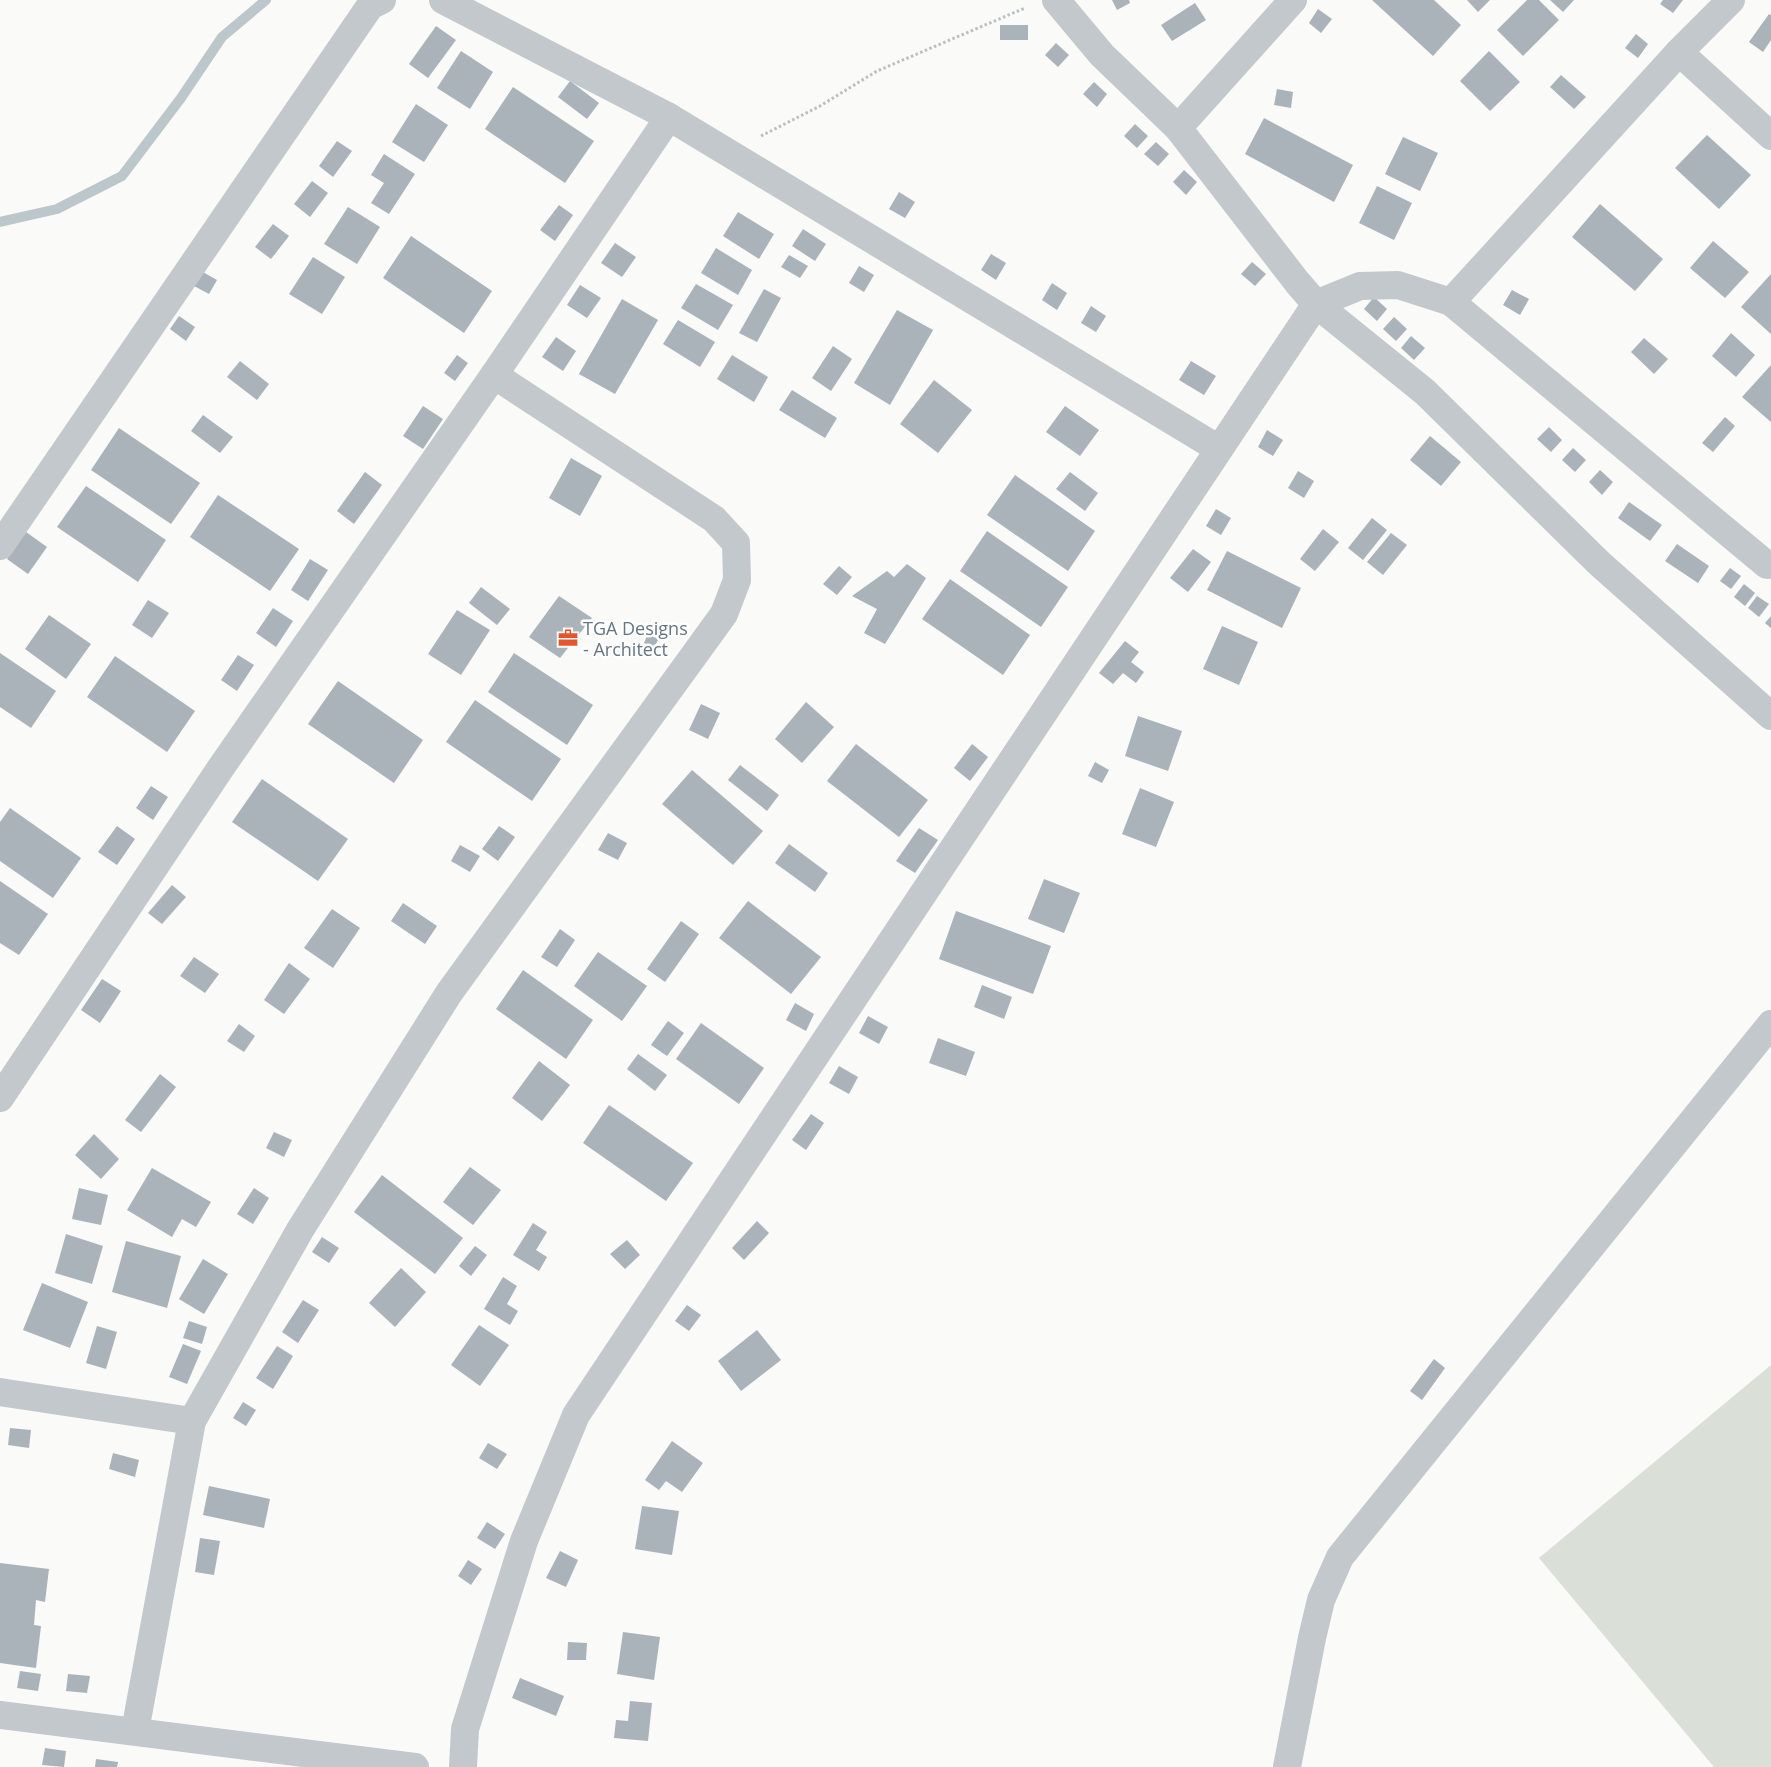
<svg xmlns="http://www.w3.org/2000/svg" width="1771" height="1767" viewBox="0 0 1771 1767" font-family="'Open Sans',sans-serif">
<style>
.green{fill:#dadfd7}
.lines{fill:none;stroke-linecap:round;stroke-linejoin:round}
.stream{stroke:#bbc7cb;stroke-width:10}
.building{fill:#aab3b9}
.path{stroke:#bbbfc2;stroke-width:3;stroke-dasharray:2.5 2.5;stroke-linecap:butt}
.street{stroke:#c3c8cc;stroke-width:28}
.labels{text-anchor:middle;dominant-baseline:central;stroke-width:5;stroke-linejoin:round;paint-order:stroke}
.poi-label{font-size:18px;fill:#657683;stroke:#fff;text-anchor:start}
</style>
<rect width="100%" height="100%" fill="#fafaf8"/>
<path class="green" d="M1771 1365V1767H1714L1539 1558Z"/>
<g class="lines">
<path class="stream" d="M0 222 57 209 122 176 181 98 222 37 266 0"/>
</g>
<g class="building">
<path d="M1112 0H1129L1130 3 1117 10Z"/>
<path d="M1372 0H1434L1461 25 1433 56Z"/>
<path d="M1467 0H1490L1478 12Z"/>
<path d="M1527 0H1539L1559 20 1523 56 1497 30Z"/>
<path d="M1550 0H1574L1563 12Z"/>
<path d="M1663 0H1683L1673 13 1660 4Z"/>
<path d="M1195 3 1206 20 1172 41 1161 25Z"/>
<path d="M1318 9 1332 19 1321 33 1309 23Z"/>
<path d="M1769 14 1771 15V40L1763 52 1749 42Z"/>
<rect x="1000" y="25" width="28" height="15"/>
<path d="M436 26 456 40 428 78 409 64Z"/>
<path d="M1636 34 1648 44 1638 58 1625 48Z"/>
<path d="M1056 43 1069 55 1058 67 1045 55Z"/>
<path d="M461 51 493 72 470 109 437 88Z"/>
<path d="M1489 51 1520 82 1490 111 1460 81Z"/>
<path d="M1561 75 1586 97 1574 109 1550 87Z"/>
<path d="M570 81 599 103 587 119 558 97Z"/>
<path d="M1094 82 1107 94 1097 107 1083 94Z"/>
<path d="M513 87 594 141 565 183 485 129Z"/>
<path d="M1277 89 1293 92 1291 108 1274 105Z"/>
<path d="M416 104 448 125 424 162 392 142Z"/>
<path d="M1264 118 1353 165 1334 202 1245 154Z"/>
<path d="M1135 124 1148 136 1137 148 1124 136Z"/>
<path d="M1707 135 1751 175 1719 209 1675 168Z"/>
<path d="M1403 137 1438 153 1420 191 1385 174Z"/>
<path d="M337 141 352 151 333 177 319 166Z"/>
<path d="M1156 142 1169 154 1158 166 1144 154Z"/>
<path d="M384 154 415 174 389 214 371 203 384 183 371 175Z"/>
<path d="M1184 170 1197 182 1186 195 1173 182Z"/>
<path d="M312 181 328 193 310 217 294 204Z"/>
<path d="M1377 186 1412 203 1394 240 1359 223Z"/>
<path d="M899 192 915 202 905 218 889 209Z"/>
<path d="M1600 204 1663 259 1635 291 1572 237Z"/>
<path d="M559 205 573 215 555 241 540 230Z"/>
<path d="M348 207 380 227 357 264 324 244Z"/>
<path d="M738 212 774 234 759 259 723 236Z"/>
<path d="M273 224 289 236 271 259 255 247Z"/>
<path d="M803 229 826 244 815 261 792 246Z"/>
<path d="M411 236 492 291 464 333 383 278Z"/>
<path d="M1713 241 1749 272 1725 298 1690 268Z"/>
<path d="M615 243 636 257 622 277 601 263Z"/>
<path d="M716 248 752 270 738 295 701 273Z"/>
<path d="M991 254 1006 263 996 280 981 270Z"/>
<path d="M789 255 808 266 800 278 781 267Z"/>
<path d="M313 257 345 277 322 314 289 294Z"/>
<path d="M1252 262 1266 274 1255 286 1241 274Z"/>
<path d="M859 266 874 275 864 292 849 283Z"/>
<path d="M201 271 217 280 209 294 194 286Z"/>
<path d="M1771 274V334L1741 307Z"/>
<path d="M1052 283 1067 293 1057 310 1042 300Z"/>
<path d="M696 284 733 305 718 330 681 308Z"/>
<path d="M580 285 601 298 587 318 567 305Z"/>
<path d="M764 289 781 298 757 342 739 333Z"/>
<path d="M1512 290 1529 299 1520 315 1503 305Z"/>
<path d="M1374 297 1387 309 1377 321 1364 309Z"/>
<path d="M622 299 658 320 615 394 579 374Z"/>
<path d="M1091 306 1106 316 1096 332 1081 323Z"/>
<path d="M897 310 933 330 890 405 854 383Z"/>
<path d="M179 316 195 327 186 341 170 329Z"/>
<path d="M1394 317 1407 329 1396 341 1383 329Z"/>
<path d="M678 320 715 342 700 367 663 344Z"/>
<path d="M1731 333 1755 355 1736 377 1712 356Z"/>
<path d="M1411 336 1425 348 1414 360 1401 348Z"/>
<path d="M556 337 576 351 563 371 542 357Z"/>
<path d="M1644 338 1668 359 1654 374 1631 352Z"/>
<path d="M833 346 852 359 831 391 812 378Z"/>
<path d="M457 355 468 363 455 381 444 373Z"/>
<path d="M732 355 768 377 754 402 717 379Z"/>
<path d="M240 361 269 384 257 400 227 377Z"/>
<path d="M1191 361 1216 376 1204 395 1179 380Z"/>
<path d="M1771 365V422L1742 397Z"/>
<path d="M934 380 972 410 938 453 900 424Z"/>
<path d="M792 390 837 418 825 438 779 410Z"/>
<path d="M423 406 443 419 423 449 403 436Z"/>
<path d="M1065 406 1099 430 1080 456 1046 432Z"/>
<path d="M203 415 233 437 220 453 191 431Z"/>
<path d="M1725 417 1735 426 1713 452 1702 443Z"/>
<path d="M1549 427 1562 440 1551 452 1537 439Z"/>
<path d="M119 428 200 483 171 524 91 470Z"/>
<path d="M1267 430 1283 440 1273 456 1258 447Z"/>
<path d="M1430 436 1461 462 1441 486 1410 460Z"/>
<path d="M1573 448 1586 460 1575 472 1562 460Z"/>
<path d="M571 458 602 476 580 516 549 498Z"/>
<path d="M1600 470 1613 482 1602 495 1589 482Z"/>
<path d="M1298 471 1314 481 1304 498 1288 488Z"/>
<path d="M365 472 382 485 354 524 337 511Z"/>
<path d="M1070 472 1098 493 1085 511 1056 489Z"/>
<path d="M1015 475 1095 531 1068 571 987 515Z"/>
<path d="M86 486 166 540 138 582 57 527Z"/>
<path d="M218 495 299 549 270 591 190 537Z"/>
<path d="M1629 502 1662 525 1650 541 1618 518Z"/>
<path d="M1216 509 1231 518 1221 535 1206 526Z"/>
<path d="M1372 518 1387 530 1363 560 1348 548Z"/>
<path d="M1323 529 1339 542 1315 571 1300 559Z"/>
<path d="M987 531 1068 587 1041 627 960 571Z"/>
<path d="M26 532 47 547 28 574 7 559Z"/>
<path d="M1391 533 1407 545 1383 575 1367 562Z"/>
<path d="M1677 544 1709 566 1698 583 1665 561Z"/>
<path d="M1193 549 1211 562 1188 592 1170 578Z"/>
<path d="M1227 551 1301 588 1282 628 1207 590Z"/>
<path d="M310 559 328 570 308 601 291 590Z"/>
<path d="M907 564 926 578 885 644 864 633 877 609 852 596 887 571 894 577Z"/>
<path d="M839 566 852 577 837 595 823 584Z"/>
<path d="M1730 568 1741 576 1731 589 1720 581Z"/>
<path d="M950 579 1030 635 1003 675 922 619Z"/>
<path d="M1744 584 1755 593 1745 606 1734 597Z"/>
<path d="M481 587 510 609 497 625 469 603Z"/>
<path d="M559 596 592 618 560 658 529 637Z"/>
<path d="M1757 596 1769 604 1759 617 1748 608Z"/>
<path d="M148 600 169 613 152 638 132 625Z"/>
<path d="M273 608 293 621 276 647 256 633Z"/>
<path d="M457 610 490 630 461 675 428 654Z"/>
<path d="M49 615 91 644 66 679 25 649Z"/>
<path d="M1771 616V628L1765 623Z"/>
<path d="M1222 626 1258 642 1239 685 1203 669Z"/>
<path d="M651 627 662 632 654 648 644 643Z"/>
<path d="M1125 641 1139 652 1131 662 1144 672 1136 683 1123 673 1113 684 1099 673Z"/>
<path d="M0 653 56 691 31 728 0 707Z"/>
<path d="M514 653 593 705 567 745 488 692Z"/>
<path d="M238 655 254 665 237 691 221 680Z"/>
<path d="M115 656 195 711 167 752 87 697Z"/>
<path d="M338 681 423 740 394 783 308 724Z"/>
<path d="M475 700 561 759 532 801 446 742Z"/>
<path d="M806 702 834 727 802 763 775 739Z"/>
<path d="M701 704 720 713 708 739 689 730Z"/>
<path d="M1138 716 1182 731 1168 771 1125 756Z"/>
<path d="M856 744 928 800 899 837 827 781Z"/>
<path d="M972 744 988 757 970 781 954 768Z"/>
<path d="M1095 762 1109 770 1102 783 1088 776Z"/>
<path d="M740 765 779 795 767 811 728 780Z"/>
<path d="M692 770 763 831 733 865 662 804Z"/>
<path d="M262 779 348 839 318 881 232 822Z"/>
<path d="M151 786 168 797 153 820 136 808Z"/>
<path d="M1140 788 1174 802 1156 847 1122 834Z"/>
<path d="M10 808 81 858 53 898 0 861V822Z"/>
<path d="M117 826 135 839 117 865 98 852Z"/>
<path d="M499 826 515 837 498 861 482 849Z"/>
<path d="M919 828 938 840 915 873 896 861Z"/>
<path d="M608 833 627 843 618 860 598 850Z"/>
<path d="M789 844 828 873 815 892 775 863Z"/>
<path d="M460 845 480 856 470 872 451 861Z"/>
<path d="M1044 879 1080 893 1064 933 1028 919Z"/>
<path d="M0 881 48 914 19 955 0 943Z"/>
<path d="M172 885 186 897 162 924 148 913Z"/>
<path d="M748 901 821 957 791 994 719 938Z"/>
<path d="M403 903 437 926 425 944 391 921Z"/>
<path d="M332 909 360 928 333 968 304 948Z"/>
<path d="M956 911 1051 946 1033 994 939 959Z"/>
<path d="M681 921 699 934 665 982 647 969Z"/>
<path d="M560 929 575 940 557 967 541 957Z"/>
<path d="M598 952 647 986 622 1021 574 986Z"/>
<path d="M194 957 219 974 205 993 180 976Z"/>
<path d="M289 963 310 979 284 1014 264 1000Z"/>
<path d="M523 970 593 1020 566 1059 496 1009Z"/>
<path d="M102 979 121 991 100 1023 81 1010Z"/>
<path d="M982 985 1012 997 1004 1019 974 1007Z"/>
<path d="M795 1003 814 1014 806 1031 786 1020Z"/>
<path d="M868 1016 888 1027 879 1044 859 1033Z"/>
<path d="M668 1021 684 1033 667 1056 651 1045Z"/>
<path d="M701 1023 764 1068 739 1104 676 1059Z"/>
<path d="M239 1024 255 1036 244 1052 227 1041Z"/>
<path d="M938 1038 975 1052 966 1076 929 1063Z"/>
<path d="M638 1054 667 1075 655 1091 627 1069Z"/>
<path d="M539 1061 570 1085 542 1121 512 1098Z"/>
<path d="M839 1066 858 1077 849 1094 829 1083Z"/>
<path d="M160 1074 176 1087 141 1132 125 1120Z"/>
<path d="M609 1105 693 1163 666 1201 583 1143Z"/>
<path d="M811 1114 824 1123 806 1150 792 1140Z"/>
<path d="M274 1132 292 1140 284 1157 266 1148Z"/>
<path d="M94 1134 119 1159 101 1179 75 1155Z"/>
<path d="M470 1167 501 1190 473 1225 443 1202Z"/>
<path d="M152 1168 211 1202 196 1227 182 1219 172 1237 127 1210Z"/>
<path d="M382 1175 463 1238 435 1274 354 1212Z"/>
<path d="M79 1188 108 1195 101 1225 72 1219Z"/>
<path d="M254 1188 269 1198 253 1224 237 1214Z"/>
<path d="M757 1221 769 1233 744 1260 732 1248Z"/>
<path d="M533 1223 547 1232 536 1250 547 1257 539 1271 513 1255Z"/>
<path d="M66 1234 103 1246 92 1284 55 1273Z"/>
<path d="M322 1237 339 1248 329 1263 312 1252Z"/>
<path d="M627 1240 640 1255 625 1269 610 1254Z"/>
<path d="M126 1241 181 1256 167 1308 112 1292Z"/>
<path d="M475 1246 487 1255 471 1276 459 1266Z"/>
<path d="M203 1259 228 1274 204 1314 179 1299Z"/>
<path d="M401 1268 426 1292 395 1327 369 1303Z"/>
<path d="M503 1277 517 1286 507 1304 518 1311 510 1325 484 1309Z"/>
<path d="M42 1283 88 1302 70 1348 23 1330Z"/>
<path d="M303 1300 319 1310 298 1343 282 1332Z"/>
<path d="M687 1305 701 1315 689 1331 675 1321Z"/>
<path d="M189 1321 207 1327 202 1344 183 1338Z"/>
<path d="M479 1325 509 1345 480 1386 451 1365Z"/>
<path d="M97 1326 117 1332 106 1369 86 1363Z"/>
<path d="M757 1330 781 1360 741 1391 718 1361Z"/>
<path d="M183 1344 201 1351 187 1384 169 1377Z"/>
<path d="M277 1346 293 1356 273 1389 256 1378Z"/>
<path d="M1434 1359 1445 1368 1422 1400 1410 1391Z"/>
<path d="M243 1402 256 1410 246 1426 233 1418Z"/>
<path d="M10 1428 31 1430 29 1448 8 1445Z"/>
<path d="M672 1441 703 1463 682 1492 666 1481 659 1490 645 1480Z"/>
<path d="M488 1443 507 1454 497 1469 479 1458Z"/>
<path d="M113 1453 139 1460 135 1477 109 1469Z"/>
<path d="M209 1486 270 1499 264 1528 203 1515Z"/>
<path d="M642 1506 679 1511 672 1555 635 1549Z"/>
<path d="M487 1522 505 1534 495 1549 477 1538Z"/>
<path d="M200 1538 220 1541 214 1575 195 1572Z"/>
<path d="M560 1551 578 1560 566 1587 546 1578Z"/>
<path d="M468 1560 482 1569 471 1585 458 1576Z"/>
<path d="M0 1563 49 1569 45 1602 36 1600 34 1625 41 1626 36 1668 0 1663Z"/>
<path d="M623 1632 660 1637 654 1680 617 1674Z"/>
<path d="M568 1642 587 1643 586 1660H567Z"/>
<path d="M20 1671 41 1674 38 1691 17 1688Z"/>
<path d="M68 1674 90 1676 87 1693 66 1691Z"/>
<path d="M520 1678 564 1696 556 1716 512 1698Z"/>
<path d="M630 1701 652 1703 648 1741 614 1738 616 1720 628 1721Z"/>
<path d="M45 1748 66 1751 64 1767 42 1765Z"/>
<path d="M96 1759 118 1762 117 1767H95Z"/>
</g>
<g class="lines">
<path class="path" d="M761 136 820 106 877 71 1025 8"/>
<g class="street">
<path d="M443 0 669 117 1219 449"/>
<path d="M1056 0 1102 55 1178 128 1297 282 1316 304 1425 392 1599 563 1771 716"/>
<path d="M1679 52 1771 136"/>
<path d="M1178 128 1293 0"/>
<path d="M1451 302 1767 565"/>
<path d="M0 546 370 6 382 0"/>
<path d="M0 1098 222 766 494 375 669 117"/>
<path d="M0 1392 192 1421"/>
<path d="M0 1715 415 1767"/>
<path d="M135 1731 192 1421 300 1230 449 993 724 614 737 580 736 543 714 519 494 375"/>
<path d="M463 1767 465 1729 524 1541 576 1415 1316 304 1360 286 1398 285 1451 302 1679 52 1731 0"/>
<path d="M1287 1767 1312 1638 1321 1600 1340 1557 1771 1024"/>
</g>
</g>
<defs>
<symbol id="office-bare" viewBox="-9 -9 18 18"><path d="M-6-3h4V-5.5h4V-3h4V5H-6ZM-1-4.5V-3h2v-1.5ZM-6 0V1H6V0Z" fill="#e4572e" stroke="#fff" stroke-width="2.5" paint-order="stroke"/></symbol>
</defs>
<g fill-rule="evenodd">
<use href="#office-bare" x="554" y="624" width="28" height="28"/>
</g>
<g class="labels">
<g class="poi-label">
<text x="583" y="628">TGA Designs<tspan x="583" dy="21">- Architect</tspan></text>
</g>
</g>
</svg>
